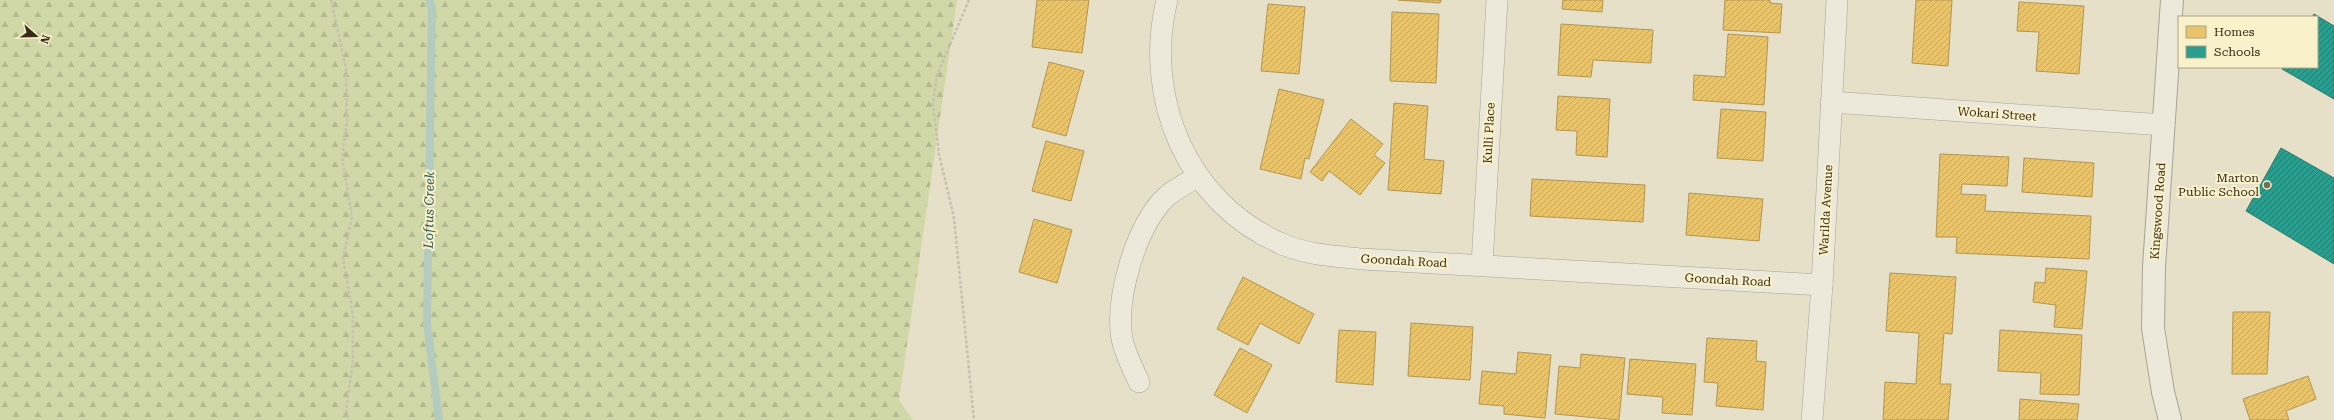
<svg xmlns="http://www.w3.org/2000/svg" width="2334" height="420" viewBox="0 0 2334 420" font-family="'Roboto Serif',serif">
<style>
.forest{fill:url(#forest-firs)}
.homes{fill:url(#homes-hatch);stroke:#b49652}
.schools{fill:url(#schools-hatch);stroke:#2e7b6c}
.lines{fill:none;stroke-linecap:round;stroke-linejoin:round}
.stream{stroke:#b4cbbf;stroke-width:8}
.minor-casing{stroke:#aaa491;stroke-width:22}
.tertiary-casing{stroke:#aaa491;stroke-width:24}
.path{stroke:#c5c0b1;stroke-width:2.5;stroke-dasharray:3 2;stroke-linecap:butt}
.minor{stroke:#ece8da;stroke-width:21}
.tertiary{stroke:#ece8da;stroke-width:22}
.poi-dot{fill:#756b56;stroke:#f9f1ca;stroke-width:1.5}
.labels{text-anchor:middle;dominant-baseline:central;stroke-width:4;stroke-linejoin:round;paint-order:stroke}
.street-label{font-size:12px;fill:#382c19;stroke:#f9f1ca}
.poi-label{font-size:12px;fill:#382c19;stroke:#f9f1ca;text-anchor:end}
.water-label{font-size:13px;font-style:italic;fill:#275759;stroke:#f9f1ca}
</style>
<defs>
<pattern id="forest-firs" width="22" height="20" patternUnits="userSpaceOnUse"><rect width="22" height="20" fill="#d1d8a7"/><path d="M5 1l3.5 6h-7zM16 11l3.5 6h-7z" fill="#b4ba8f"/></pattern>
<pattern id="homes-hatch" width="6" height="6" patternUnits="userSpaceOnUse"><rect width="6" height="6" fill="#e9c46a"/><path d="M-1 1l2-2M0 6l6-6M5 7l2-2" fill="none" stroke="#c9a95b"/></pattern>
<pattern id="schools-hatch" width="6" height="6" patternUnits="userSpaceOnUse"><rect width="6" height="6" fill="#2a9d8f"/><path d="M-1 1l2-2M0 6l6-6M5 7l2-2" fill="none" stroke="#258074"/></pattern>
</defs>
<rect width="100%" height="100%" fill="#e5e0c7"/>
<path class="forest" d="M0 0H957L899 400 913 420H0Z"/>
<g class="homes">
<path d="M1037 0H1089L1082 53 1032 47Z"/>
<path d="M1398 0H1441L1440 3Z"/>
<path d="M1563 0H1603L1602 12 1562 9Z"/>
<path d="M1725 0H1770V3L1782 4 1780 33 1723 30Z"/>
<path d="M1916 0H1952L1948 66 1912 63Z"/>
<path d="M2019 2 2084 6 2079 74 2036 71 2039 32 2017 31Z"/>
<path d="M1268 4 1305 7 1299 74 1261 71Z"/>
<path d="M1392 12 1439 14 1436 83 1390 81Z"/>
<path d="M1561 24 1653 30 1651 63 1593 60 1591 77 1558 75Z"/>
<path d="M1728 34 1768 37 1764 105 1693 100 1694 75 1725 77Z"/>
<path d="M1049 62 1084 71 1066 136 1032 127Z"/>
<path d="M1279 89 1324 100 1309 159 1305 158 1301 179 1260 169Z"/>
<path d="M1558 96 1610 99 1607 157 1576 155 1577 131 1556 130Z"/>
<path d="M1394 103 1428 106 1424 159 1444 161 1441 194 1388 190Z"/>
<path d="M1721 109 1766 112 1763 161 1717 158Z"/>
<path d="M1351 119 1383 144 1374 155 1385 163 1360 195 1329 171 1322 181 1310 172Z"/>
<path d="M1046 141 1084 151 1071 201 1032 191Z"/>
<path d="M1940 154 2009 157 2007 186 1962 184 1961 194 1986 195 1985 211 2091 216 2089 259 1956 253 1957 237H1936Z"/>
<path d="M2024 158 2094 163 2092 197 2022 192Z"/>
<path d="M1532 179 1645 185 1643 222 1530 216Z"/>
<path d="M1689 193 1763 199 1759 241 1686 235Z"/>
<path d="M1034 219 1072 230 1057 283 1019 272Z"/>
<path d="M2046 268 2087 271 2082 329 2054 327 2056 305 2033 302 2035 282 2045 283Z"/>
<path d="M1890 273 1956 277 1952 334 1944 333 1940 384H1951L1948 420H1883L1885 382 1916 384 1919 333 1886 331Z"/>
<path d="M1243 277 1314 314 1299 344 1260 323 1248 345 1217 329Z"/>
<path d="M2233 312H2270L2267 374H2232Z"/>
<path d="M1411 323 1473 327 1470 380 1408 376Z"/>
<path d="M1339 330 1376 332 1373 385 1336 382Z"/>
<path d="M2000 330 2082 335 2079 395 2040 394 2041 373 1998 371Z"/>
<path d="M1707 338 1757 341 1756 361 1766 362 1763 410 1716 406 1718 383 1704 382Z"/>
<path d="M1240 348 1272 365 1247 413 1214 395Z"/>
<path d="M1518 352 1551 355 1545 418 1504 414V406L1479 404 1482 371 1516 374Z"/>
<path d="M1581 354 1625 358 1619 420 1555 414 1559 366 1580 368Z"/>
<path d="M1630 359 1696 364 1692 415 1662 413 1663 397 1627 394Z"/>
<path d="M2308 376 2316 399 2286 411 2289 420H2250L2243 399Z"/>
<path d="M2020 399 2079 404 2077 420H2019Z"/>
</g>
<g class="schools">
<path d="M2314 14 2334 26V99L2282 69 2283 67H2317V17H2312Z"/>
<path d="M2281 148 2334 178V264L2246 211Z"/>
</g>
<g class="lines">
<path class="stream" d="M429 0 432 8 427 323 439 420"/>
<defs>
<g id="minor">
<path d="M1167 0C1143 98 1187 203 1282 244 1307 255 1335 256 1362 259L1822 285"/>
<path d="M1831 102 2164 125"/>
<path d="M1482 265 1497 0"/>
<path d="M1139 382C1133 369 1125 354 1122 339 1115 298 1136 226 1166 197 1175 189 1187 183 1197 177"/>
<path d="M1812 420 1822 285 1837 0"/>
</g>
<path id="tertiary" d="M2170 420 2163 392 2153 328 2154 267 2172 0"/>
</defs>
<use href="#minor" class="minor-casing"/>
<use href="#tertiary" class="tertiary-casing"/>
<g class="path">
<path d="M331 0 346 68 347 122 342 158 352 217 343 258 353 316V361L346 410 348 420"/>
<path d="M969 0 937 75 933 104 939 154 954 218 974 420"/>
</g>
<use href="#minor" class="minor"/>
<use href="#tertiary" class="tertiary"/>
</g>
<circle class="poi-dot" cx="2267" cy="185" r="4"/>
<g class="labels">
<g class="street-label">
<text transform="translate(1997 114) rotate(4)">Wokari Street</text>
<text transform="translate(1489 133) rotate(-87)">Kulli Place</text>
<text transform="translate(1826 210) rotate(-87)">Warilda Avenue</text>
<text transform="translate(2158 211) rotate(-86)">Kingswood Road</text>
<text transform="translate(1404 261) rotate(3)">Goondah Road</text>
<text transform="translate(1728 280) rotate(3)">Goondah Road</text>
</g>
<g class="poi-label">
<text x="2259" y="178">Marton<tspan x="2259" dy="14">Public School</tspan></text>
</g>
<g class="water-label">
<text transform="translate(429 210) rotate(-89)">Loftus Creek</text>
</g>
</g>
<rect x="2178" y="16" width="140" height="52" fill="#f9f1ca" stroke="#aca283"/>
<rect x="2186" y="26" width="20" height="12" fill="#e9c46a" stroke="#aca283"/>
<text x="2214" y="36" font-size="12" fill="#382c19">Homes</text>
<rect x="2186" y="46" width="20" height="12" fill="#2a9d8f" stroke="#aca283"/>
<text x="2214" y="56" font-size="12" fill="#382c19">Schools</text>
<g transform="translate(36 36) rotate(110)" stroke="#f9f1ca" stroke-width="3" paint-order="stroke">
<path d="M0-3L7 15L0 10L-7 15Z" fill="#382c19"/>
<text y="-6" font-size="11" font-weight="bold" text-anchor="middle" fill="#382c19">N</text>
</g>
</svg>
